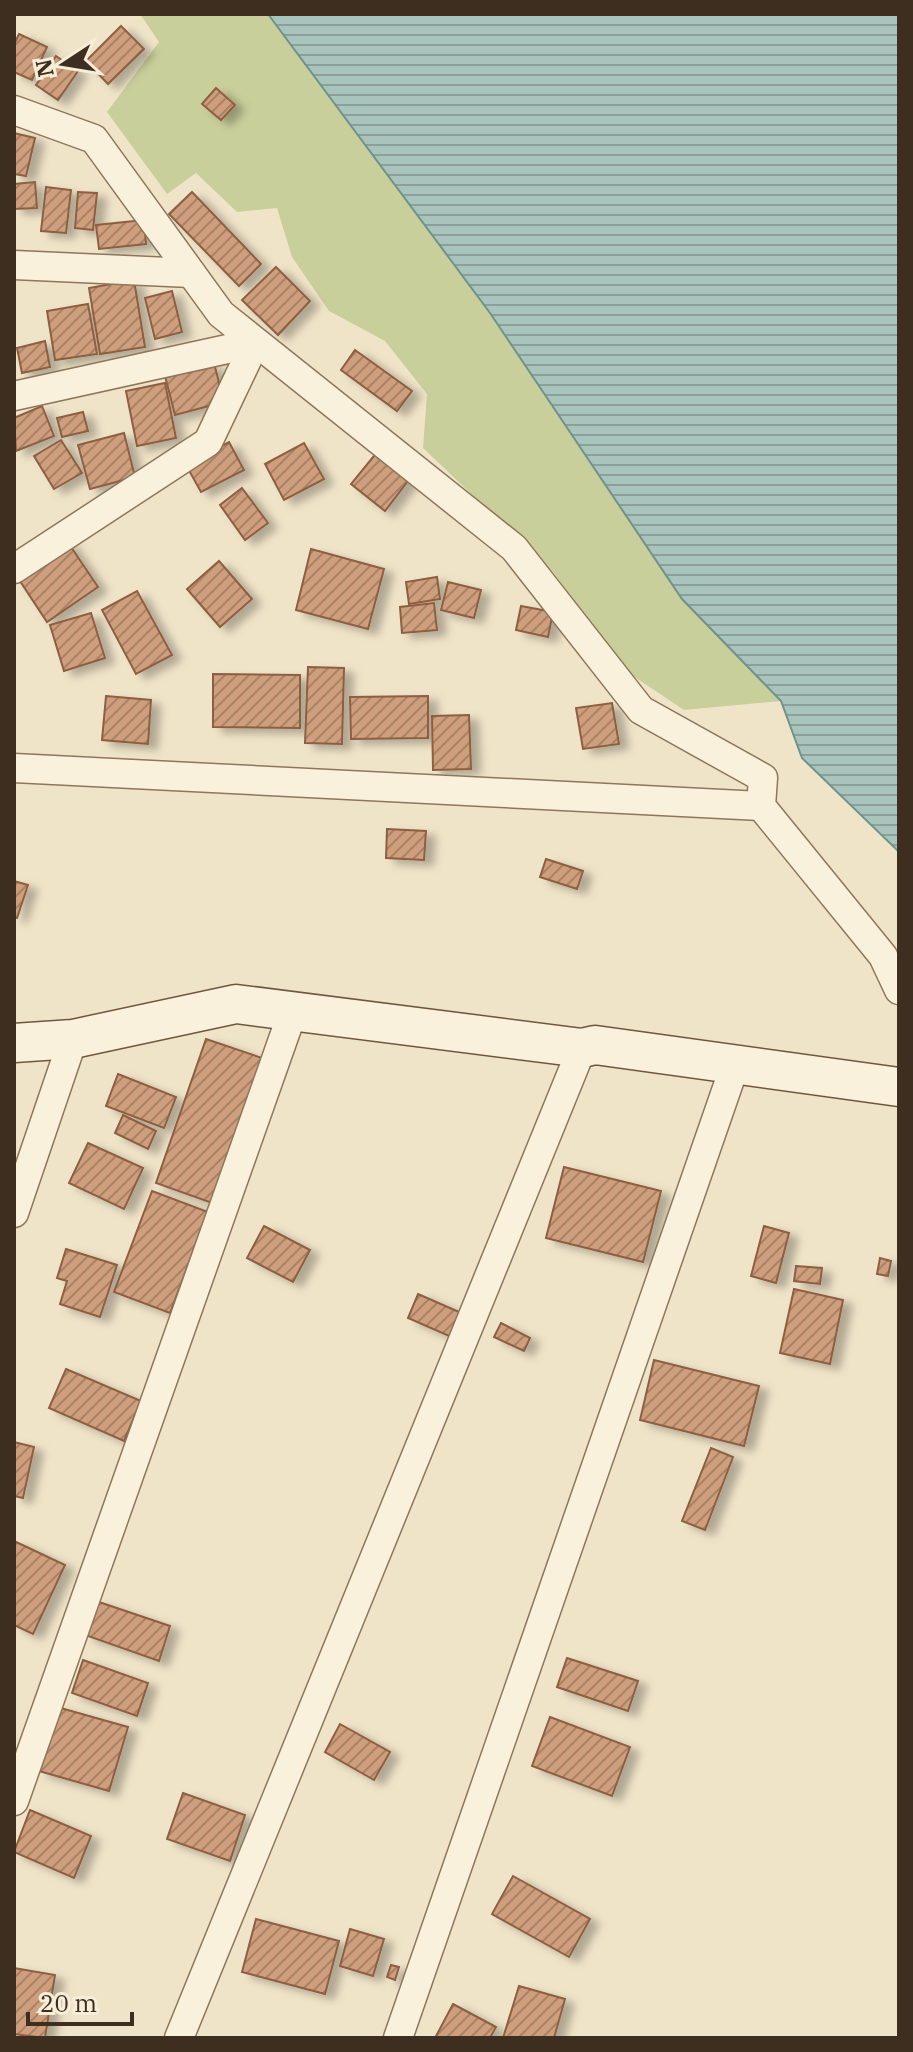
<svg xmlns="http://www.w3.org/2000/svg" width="913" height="2052" viewBox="0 0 913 2052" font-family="'IBM Plex Serif',serif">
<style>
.green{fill:#c9cf9b}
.water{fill:url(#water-rules);stroke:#6f938a;stroke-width:2}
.building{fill:url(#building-hatch);stroke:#8d5f41;stroke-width:2;filter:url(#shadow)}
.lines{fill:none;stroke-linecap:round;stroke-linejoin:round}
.street-casing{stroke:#8d765c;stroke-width:31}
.secondary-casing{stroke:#6f573f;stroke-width:41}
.street{stroke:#faf1dc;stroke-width:28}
.secondary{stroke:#faf1dc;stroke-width:38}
</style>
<defs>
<pattern id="water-rules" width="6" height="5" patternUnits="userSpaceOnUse" patternTransform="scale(2)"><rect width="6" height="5" fill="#a9c4bc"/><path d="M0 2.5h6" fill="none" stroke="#8ba098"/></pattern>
<pattern id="building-hatch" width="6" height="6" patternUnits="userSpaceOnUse" patternTransform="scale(2)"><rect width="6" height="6" fill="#cf9f7d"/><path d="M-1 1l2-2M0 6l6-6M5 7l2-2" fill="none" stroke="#a98266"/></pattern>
<filter id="shadow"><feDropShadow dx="9" dy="5" stdDeviation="4" flood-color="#0004"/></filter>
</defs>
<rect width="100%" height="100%" fill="#f0e4c8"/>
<path class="green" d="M140 14H268L490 313 682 599 781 701 684 710 627 672 553 572 423 448 427 394 385 341 329 311 292 257 277 208 237 212 196 173 167 194 107 112 159 42Z"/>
<path class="water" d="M268 14H899V852L802 758 781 701 682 599 490 313Z"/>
<g class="building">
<path d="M121 26 144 49 108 84 86 61Z"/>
<path d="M19 34 47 47 32 80 14 72V44Z"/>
<path d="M56 56 78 71 58 100 36 85Z"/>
<path d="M216 88 235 105 221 120 202 104Z"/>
<path d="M14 133 35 138 26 176 14 174Z"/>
<path d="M35 182 37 208 14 209V184Z"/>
<path d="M46 187 71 190 66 233 41 231Z"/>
<path d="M78 192 97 193 93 230 75 228Z"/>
<path d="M192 192 261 264 239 286 169 214Z"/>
<path d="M144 220 146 244 99 249 96 225Z"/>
<path d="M276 267 310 301 278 335 242 300Z"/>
<path d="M134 280 145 347 100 354 89 288Z"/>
<path d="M172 291 182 332 155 339 145 298Z"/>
<path d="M88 304 97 354 55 360 47 311Z"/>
<path d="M45 341 50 367 22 373 17 348Z"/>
<path d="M355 350 412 391 397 411 341 370Z"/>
<path d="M214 363 224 402 175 415 165 376Z"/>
<path d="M165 383 176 438 137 446 126 391Z"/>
<path d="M42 406 54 436 16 451 14 418Z"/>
<path d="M83 412 88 431 62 437 57 418Z"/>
<path d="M124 433 135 477 90 489 78 445Z"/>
<path d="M61 440 82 473 54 489 34 456Z"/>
<path d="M229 442 244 470 201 492 186 465Z"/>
<path d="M304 443 324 479 284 500 265 464Z"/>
<path d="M378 451 411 477 385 511 351 484Z"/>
<path d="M242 488 268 523 245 540 220 505Z"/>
<path d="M67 541 98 587 47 622 16 575Z"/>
<path d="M311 549 384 569 368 629 296 610Z"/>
<path d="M219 561 252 599 220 627 187 589Z"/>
<path d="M437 577 440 599 409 604 406 582Z"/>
<path d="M448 582 481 590 474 618 441 610Z"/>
<path d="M137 591 172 655 136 674 102 610Z"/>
<path d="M434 603 437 630 402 633 400 607Z"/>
<path d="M521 606 553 612 548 637 516 630Z"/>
<path d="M91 613 105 658 64 671 50 625Z"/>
<path d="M308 667 344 668 342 744 305 743Z"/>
<path d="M213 674 300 675V728L213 727Z"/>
<path d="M106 696 151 700 148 744 102 740Z"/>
<path d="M428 696V738L351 739 350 697Z"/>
<path d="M612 703 619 744 583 749 576 708Z"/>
<path d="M469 715 471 769 433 770 432 716Z"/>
<path d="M387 829 426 831 424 860 386 858Z"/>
<path d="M546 859 583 871 577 889 540 877Z"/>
<path d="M14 881 28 885 17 918 14 917Z"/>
<path d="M206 1039 265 1059 215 1204 156 1183Z"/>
<path d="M118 1074 176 1097 164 1128 106 1106Z"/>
<path d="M123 1115 156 1131 148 1149 115 1133Z"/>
<path d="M88 1143 143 1168 124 1209 69 1183Z"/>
<path d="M564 1167 661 1191 643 1262 546 1238Z"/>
<path d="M152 1191 208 1212 170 1313 114 1292Z"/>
<path d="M264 1226 310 1250 293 1282 247 1258Z"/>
<path d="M764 1226 789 1233 776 1283 751 1276Z"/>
<path d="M66 1249 117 1265 100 1317 60 1304 67 1281 57 1278Z"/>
<path d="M880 1258 891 1261 888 1276 877 1274Z"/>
<path d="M796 1266 822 1268 820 1284 794 1281Z"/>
<path d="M794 1289 843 1300 830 1364 780 1353Z"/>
<path d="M418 1294 466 1315 456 1339 408 1318Z"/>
<path d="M501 1323 530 1338 524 1351 494 1337Z"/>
<path d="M654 1360 759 1386 744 1446 640 1420Z"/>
<path d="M66 1369 141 1401 124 1441 49 1408Z"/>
<path d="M14 1442 34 1447 23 1498 14 1496Z"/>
<path d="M711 1448 733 1457 705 1530 682 1521Z"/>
<path d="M14 1541 65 1565 33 1634 14 1625Z"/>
<path d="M96 1601 170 1626 159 1661 85 1635Z"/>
<path d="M567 1658 638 1681 628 1711 557 1687Z"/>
<path d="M83 1660 148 1683 137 1716 72 1693Z"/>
<path d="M57 1707 128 1727 109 1791 39 1771Z"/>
<path d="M550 1717 630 1747 612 1796 532 1766Z"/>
<path d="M340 1724 390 1752 374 1780 325 1752Z"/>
<path d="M183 1793 245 1815 230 1861 167 1839Z"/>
<path d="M30 1810 91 1836 74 1878 14 1852Z"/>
<path d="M513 1876 590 1919 569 1957 492 1914Z"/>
<path d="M256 1919 339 1941 325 1994 242 1972Z"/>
<path d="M350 1929 384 1939 373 1976 340 1966Z"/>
<path d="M391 1965 399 1967 395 1980 387 1977Z"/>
<path d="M14 1968 55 1975 45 2038 14 2034Z"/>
<path d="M519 1986 565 1999 554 2038H503Z"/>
<path d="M453 2004 496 2027 490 2038H435Z"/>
</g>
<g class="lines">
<defs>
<g id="street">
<path d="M14 110 94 139 221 314 514 548 641 710 763 778 761 806 883 956 899 990"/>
<path d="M14 265 191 273"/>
<path d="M14 396 255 343"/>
<path d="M14 569 208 442 255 343"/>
<path d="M14 768 761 806"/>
<path d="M14 1213 73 1039"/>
<path d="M14 1801 293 1011"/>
<path d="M179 2038 582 1048"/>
<path d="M398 2038 735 1065"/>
</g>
<path id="secondary" d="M14 1043 73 1039 236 1004 582 1048 595 1045 899 1087"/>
</defs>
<use href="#street" class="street-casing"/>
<use href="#secondary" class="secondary-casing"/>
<use href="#street" class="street"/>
<use href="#secondary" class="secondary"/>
</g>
<rect width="913" height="2052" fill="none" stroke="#3d2e20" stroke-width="32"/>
<g transform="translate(64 64) rotate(258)" stroke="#f7eed8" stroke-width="6" paint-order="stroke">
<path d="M0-6L14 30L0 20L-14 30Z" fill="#3d2e20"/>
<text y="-12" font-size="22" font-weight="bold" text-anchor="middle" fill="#3d2e20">N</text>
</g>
<path d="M28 2012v12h104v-12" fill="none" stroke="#3d2e20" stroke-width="4"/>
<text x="40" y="2012" font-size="24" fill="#3d2e20" stroke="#f7eed8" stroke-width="6" paint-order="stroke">20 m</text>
</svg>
